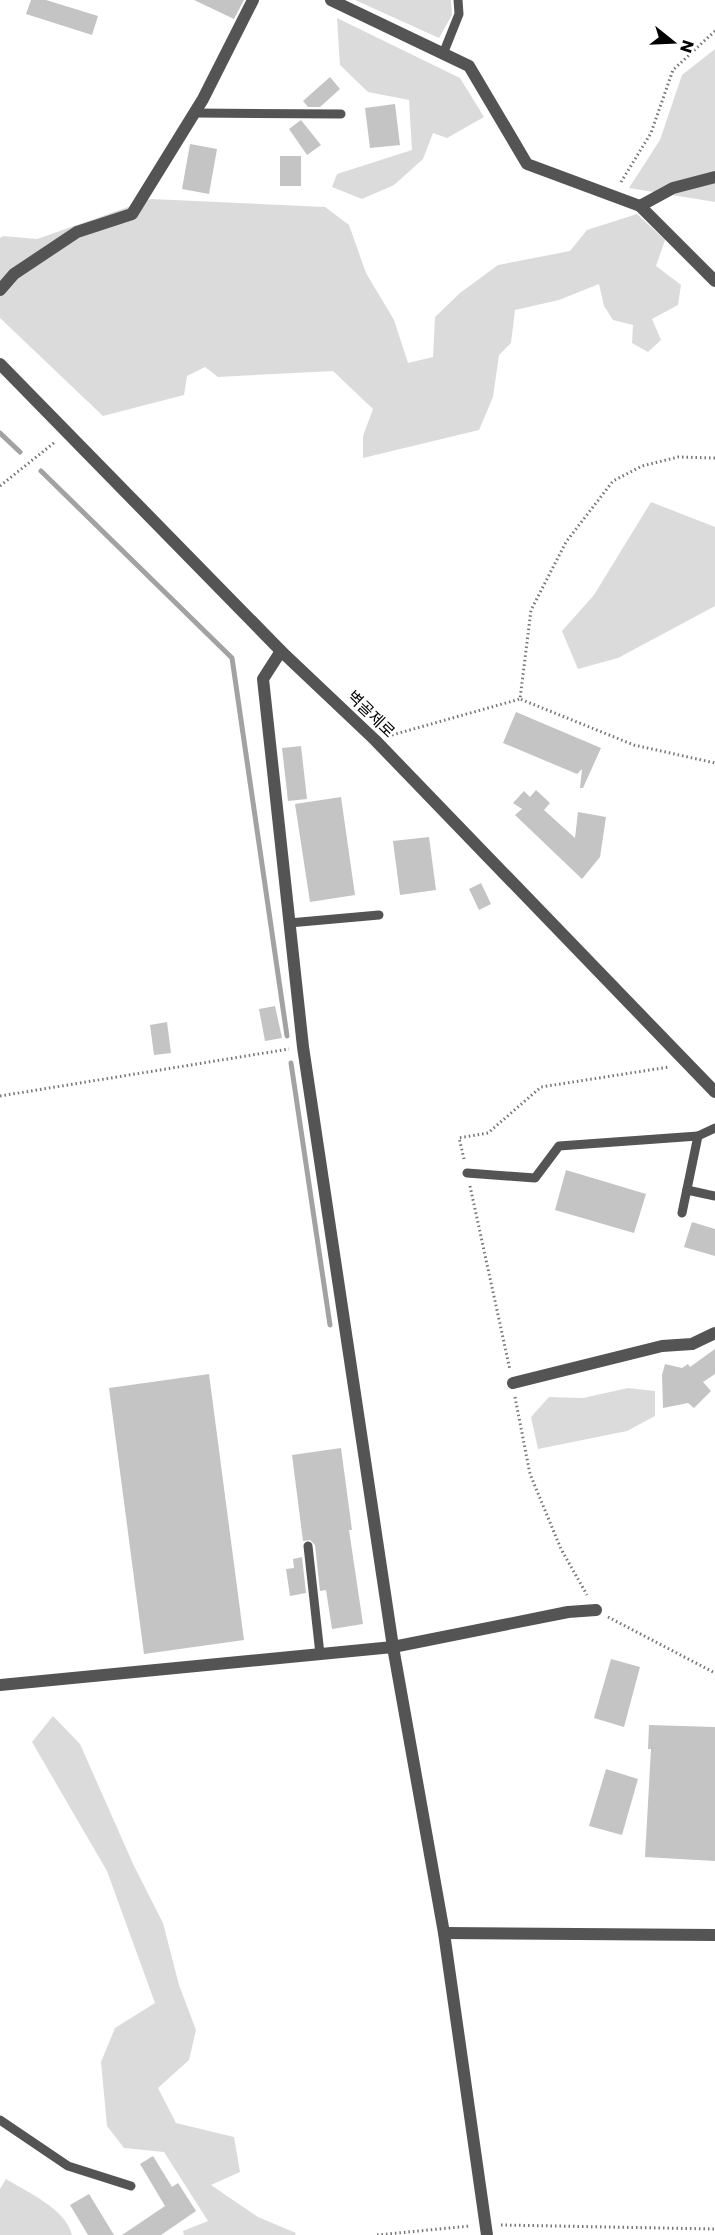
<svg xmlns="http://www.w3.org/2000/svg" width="715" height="2235" viewBox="0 0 715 2235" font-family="Poppins,'Noto Sans KR',sans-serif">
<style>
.green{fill:#dbdbdb}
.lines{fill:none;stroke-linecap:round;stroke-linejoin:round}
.stream{stroke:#a2a2a2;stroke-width:5}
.building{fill:#c4c4c4}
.path{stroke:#767676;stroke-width:3;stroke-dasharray:1.5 3;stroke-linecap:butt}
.service{stroke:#545454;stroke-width:9}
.minor{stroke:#545454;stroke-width:12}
.tertiary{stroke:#545454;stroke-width:12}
.labels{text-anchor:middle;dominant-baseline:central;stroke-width:5;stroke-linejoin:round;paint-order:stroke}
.street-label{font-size:16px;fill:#000;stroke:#fff}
</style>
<rect width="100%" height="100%" fill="#fff"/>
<g class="green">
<path d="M355 0H451L452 15 439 38Z"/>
<path d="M337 18 460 78 484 117 447 138 433 133 423 159 394 185 362 199 332 187 337 174 412 150 409 100 368 92 340 65Z"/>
<path d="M715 49V202L629 188 660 140 682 75Z"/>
<path d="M151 199 325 207 349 225 366 273 394 320 408 363 433 357 435 317 460 293 498 265 570 251 587 230 637 214 665 240 656 266 681 285 678 305 652 319 661 340 648 352 632 343 633 325 613 320 604 306 599 284 559 300 515 310 511 343 499 355 493 397 479 430 363 458V436L373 409 333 371 218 377 205 367 187 376 184 395 103 416 0 318V238L3 236 37 239Z"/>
<path d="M651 502 715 527V606L618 658 578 669 562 631 594 595Z"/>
<path d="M628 1388 655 1391V1416L627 1431 538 1449 531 1417 549 1397 583 1398Z"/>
<path d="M53 1716 80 1744 134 1866 163 1923 179 1985 196 2030 189 2060 158 2088 176 2123 234 2137 240 2172 211 2185 258 2217 296 2233 295 2235H184L183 2231 208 2221 164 2152 124 2148 107 2126 101 2062 115 2028 155 2003 107 1871 32 1742Z"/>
<path d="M6 2179C27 2192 66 2209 72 2235H0V2189Z"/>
</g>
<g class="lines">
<g class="stream">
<path d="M0 433 20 452"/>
<path d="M41 471 232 658 287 1036"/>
<path d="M291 1063 330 1325"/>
</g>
</g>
<g class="building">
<path d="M31 0H46L98 16 92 35 26 14Z"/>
<path d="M194 0H244L234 19Z"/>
<path d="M330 77 340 89 320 107H308L303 101Z"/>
<path d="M395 104 400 145 370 148 365 108Z"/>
<path d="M301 120 321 145 307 155 289 129Z"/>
<path d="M190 144 217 149 209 194 182 189Z"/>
<rect x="280" y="156" width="21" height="30"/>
<path d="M516 712 601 748 583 788H580L582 769 577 774 503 743Z"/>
<path d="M301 746 307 799 288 801 282 748Z"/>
<path d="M536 790 550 803 544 810 575 838 578 812 606 817 600 857 582 879 515 815 522 809 513 803 524 791 530 797Z"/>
<path d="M341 797 355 895 310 902 295 804Z"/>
<path d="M429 837 436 890 400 895 393 841Z"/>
<path d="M481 883 491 904 479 910 469 889Z"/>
<path d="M275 1006 282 1038 265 1041 259 1009Z"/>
<path d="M167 1022 171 1053 154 1055 150 1025Z"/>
<path d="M566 1170 646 1194 634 1233 555 1210Z"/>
<path d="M692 1222 715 1229V1256L684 1247Z"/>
<path d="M715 1349V1374L703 1382 711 1391 694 1408 688 1403 663 1408 662 1375 665 1364 682 1368 688 1364 690 1367Z"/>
<path d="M209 1374 244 1640 144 1654 109 1388Z"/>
<path d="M341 1448 352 1530H349L363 1624 332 1629 326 1590 320 1591 315 1545 310 1540 303 1541 292 1455Z"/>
<path d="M302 1557 306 1593 290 1596 286 1569 294 1568 293 1559Z"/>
<path d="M611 1659 640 1667 624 1727 594 1718Z"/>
<path d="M649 1725 715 1727V1861L645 1857 651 1749H648Z"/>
<path d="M606 1769 638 1779 622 1835 589 1826Z"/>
<path d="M153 2156 172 2187 178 2183 196 2211 161 2235H122L165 2206 140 2164Z"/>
<path d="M89 2194 114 2235H88L70 2205Z"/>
</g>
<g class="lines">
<g class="path">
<path d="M621 182 651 133 673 70 715 31"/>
<path d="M715 458 678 457 642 466 613 481 566 542 531 610 520 699 634 745 715 763"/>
<path d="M0 486 55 442"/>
<path d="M392 735 520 699"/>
<path d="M0 1096 289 1049"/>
<path d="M464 1159 459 1138 488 1133 541 1087 669 1067"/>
<path d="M470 1186 510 1370"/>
<path d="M515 1397 530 1474 561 1549 587 1595"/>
<path d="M608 1617 715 1673"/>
<path d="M501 2225 715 2229"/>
<path d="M377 2235 470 2226"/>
</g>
<g class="service">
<path d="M443 54 459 14 458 0"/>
<path d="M194 113 341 114"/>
<path d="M289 923 379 915"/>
<path d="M467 1173 535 1178 559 1146 698 1136"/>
<path d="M687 1190 715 1196"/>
<path d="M682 1213 698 1136 715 1128"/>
<path d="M308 1546 320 1654"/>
<path d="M0 2120 68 2166 131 2186"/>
</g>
<g class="minor">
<path d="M331 0 469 66 527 164 640 206 673 188 715 177"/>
<path d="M640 206 715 281"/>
<path d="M0 290 14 274 77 232 132 214 203 99 253 0"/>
<path d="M281 651 263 679 303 1047 393 1647 444 1933 487 2235"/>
<path d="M513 1383 662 1346 692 1344 715 1333"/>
<path d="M0 1685 393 1647 568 1612 596 1610"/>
<path d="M444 1933 715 1935"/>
</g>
<path class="tertiary" d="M0 364 281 651 375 740 715 1092"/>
</g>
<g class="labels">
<g class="street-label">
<text transform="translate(371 714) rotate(44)">벽골제로</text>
</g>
</g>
<g transform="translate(673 42) rotate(108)" stroke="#ffffff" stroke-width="4.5" paint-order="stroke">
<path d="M0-4.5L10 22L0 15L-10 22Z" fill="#000000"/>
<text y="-9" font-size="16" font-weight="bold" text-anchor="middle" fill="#000000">N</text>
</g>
</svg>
